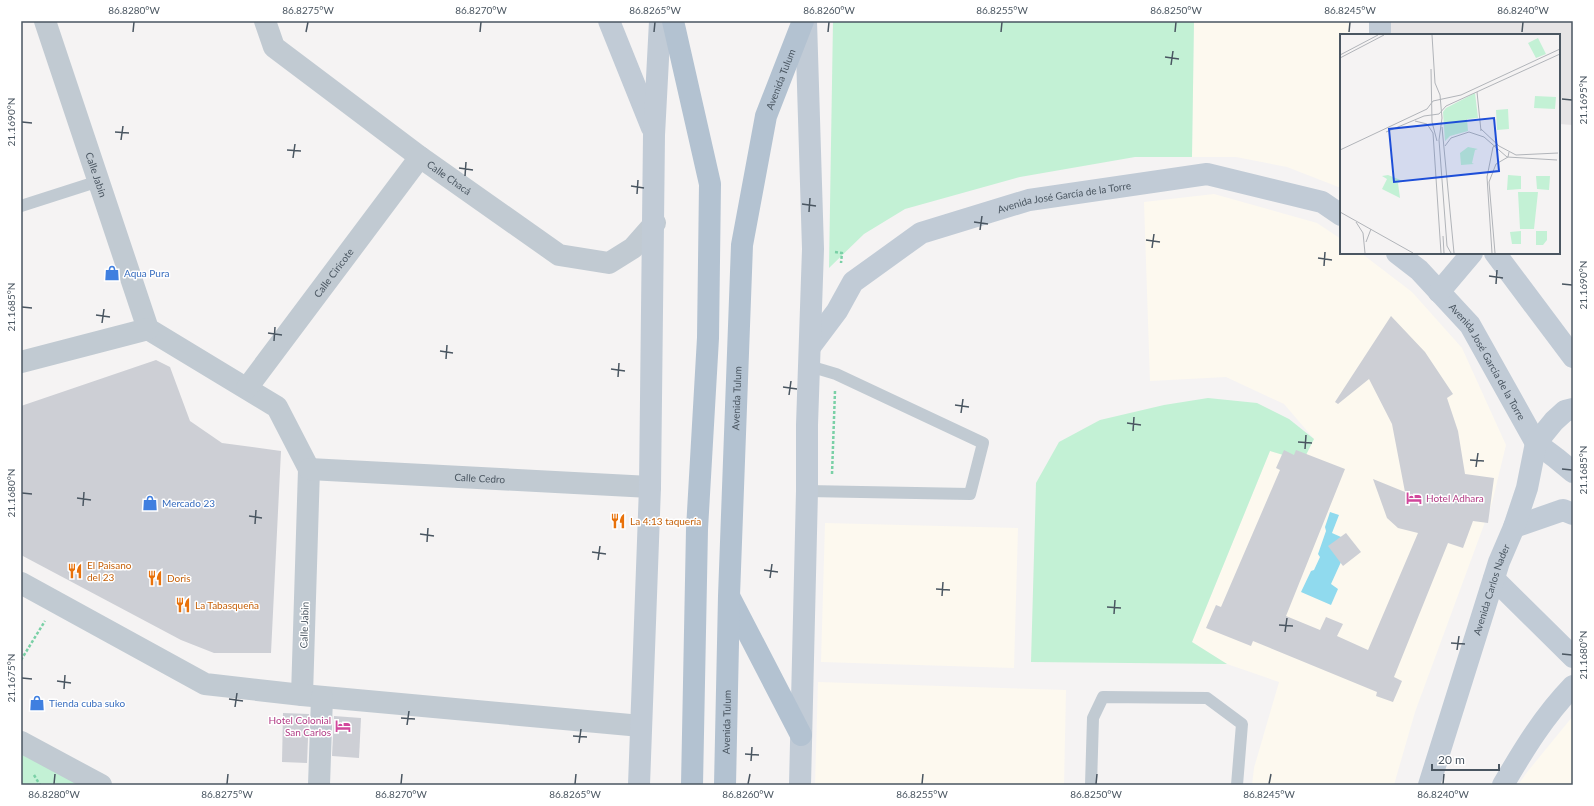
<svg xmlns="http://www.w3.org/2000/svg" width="1594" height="806" viewBox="0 0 1594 806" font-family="Lato,sans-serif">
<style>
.commercial{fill:#fdf9ef}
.education{fill:#e6e4e5}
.green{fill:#c3f1d5}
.water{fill:#90daee}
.building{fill:#cdcfd5}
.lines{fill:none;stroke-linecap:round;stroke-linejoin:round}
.path{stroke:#7ad0a6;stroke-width:2.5;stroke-dasharray:3 2;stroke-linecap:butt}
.lane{stroke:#c1cad2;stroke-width:12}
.street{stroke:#c1cad2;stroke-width:22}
.secondary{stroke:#c1cbd6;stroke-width:22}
.primary{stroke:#b3c2d1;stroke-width:22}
.ticks{fill:none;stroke:#4a5661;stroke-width:1.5}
.labels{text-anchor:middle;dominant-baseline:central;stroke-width:3;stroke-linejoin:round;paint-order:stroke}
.street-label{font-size:10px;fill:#4a5661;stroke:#fff}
.shop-label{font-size:10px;fill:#366cbe;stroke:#fff;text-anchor:start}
.hotel-label{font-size:10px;fill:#b23c85;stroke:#fff;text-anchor:start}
.food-label{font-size:10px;fill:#c56008;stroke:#fff;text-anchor:start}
.inset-road{fill:none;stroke:#b1b4b9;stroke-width:1}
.view{fill:#1d4ed8;fill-opacity:0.15;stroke:#1d4ed8;stroke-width:2}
.inset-edge{fill:none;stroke:#4a5661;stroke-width:2}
.neatline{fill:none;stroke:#4a5661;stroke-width:1.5}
.ticks-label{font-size:10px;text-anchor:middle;fill:#4a5661}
</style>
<rect width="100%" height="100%" fill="#f5f3f3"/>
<g class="commercial">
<path d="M1194 21H1350L1349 35H1341V188L1287 167 1236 157H1192Z"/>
<path d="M1214 194 1317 223 1341 239V253H1361L1412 292 1462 348 1506 445 1492 503 1415 712 1394 785H1252L1254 768 1279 682 1227 664 1192 642 1270 451 1303 460 1314 439 1284 404 1226 377 1150 381 1144 202Z"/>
<path d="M825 523 1018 528 1014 668 821 662Z"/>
<path d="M818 682 1066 690 1064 785H815Z"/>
<path d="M1573 716V785H1518L1528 771Z"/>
</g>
<path class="education" d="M1389 21H1573V125L1559 124V35H1388Z"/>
<g class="green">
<path d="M833 21H1194L1192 157H1135L1020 177 905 209 864 234 829 268Z"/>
<path d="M1208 398 1257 403 1289 419 1314 439 1303 461 1270 451 1192 642 1227 664 1031 662 1036 483 1059 442 1100 420 1164 405Z"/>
<path d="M21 749 89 785H21Z"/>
</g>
<path class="water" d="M1330 512 1339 515 1332 533 1341 537V562L1331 584 1338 589 1331 605 1301 592 1311 571 1314 570 1320 557 1318 554 1326 531 1325 527Z"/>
<g class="building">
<path d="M1391 316 1425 352 1453 394 1447 398 1458 431 1465 474 1494 478 1488 523 1473 521 1463 548 1448 543 1394 677 1402 681 1393 702 1376 696 1377 692 1253 641 1251 646 1206 628 1216 605 1221 607 1280 470 1276 468 1284 450 1294 455 1296 450 1345 469 1286 616 1320 630 1326 617 1343 624 1337 636 1368 650 1418 533 1398 528 1387 518 1373 479 1405 492 1392 424 1369 379 1338 404 1335 402Z"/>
<path d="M156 360 170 367 190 421 222 443 281 451 271 653H214L181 640 21 555V406Z"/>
<path d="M1346 533 1361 552 1343 566 1328 546Z"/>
<path d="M283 713 309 714 307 763 282 762Z"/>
<path d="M334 716 361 718 359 758 332 756Z"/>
</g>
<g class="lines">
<g class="path">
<path d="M835 252 842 253 841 263"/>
<path d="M832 474 835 391"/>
<path d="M21 660 45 621"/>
<path d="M34 775 40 785"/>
</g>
<g class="lane">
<path d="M21 206 99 181"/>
<path d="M807 491 970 494 983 443 836 374 809 366"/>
<path d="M1091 785 1093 718 1103 697 1207 698 1242 724 1237 785"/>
</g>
<g class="street">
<path id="s1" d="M45 21 148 329 277 407 309 469 302 695"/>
<path id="s2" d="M265 21 274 47 420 157 559 255 609 263 633 248 655 223"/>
<path d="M21 362 148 329"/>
<path id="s3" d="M247 388 420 157"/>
<path id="s4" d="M309 469 650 487"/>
<path d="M21 583 205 684 302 695 641 726"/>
<path d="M21 742 101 785"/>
<path d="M319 785 322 697"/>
</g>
<g class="secondary">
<path d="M609 21 652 128"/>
<path d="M1380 35V21"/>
<path id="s5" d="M1397 253 1419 270 1470 325 1536 443 1556 458 1573 472"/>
<path d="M1495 253 1573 357"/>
<path d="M1439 292 1472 253"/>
<path id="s6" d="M810 347 837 311 853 282 921 233 1029 200 1207 174 1322 202 1341 215"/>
<path d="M1514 527 1563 510 1573 514"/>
<path d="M1494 579 1573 657"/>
<path d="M639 785 650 487 654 135 660 21"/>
<path d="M800 785 807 491V425L813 249 806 21"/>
<path id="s7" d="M1429 785 1499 562 1514 527 1527 488 1536 443 1554 421 1565 411 1573 409"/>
<path d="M1503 785C1524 749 1544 716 1573 686"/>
</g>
<g class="primary">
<path d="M673 21 710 184 708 338 697 529 692 785"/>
<path d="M730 598 801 735"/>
<path id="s8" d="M725 785 729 596 742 245 766 116 803 21"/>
</g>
</g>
<path class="ticks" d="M133 32 134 22M306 32 308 22M480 32 481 22M654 32 655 22M828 32 829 22M1001 32 1002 22M1175 32 1176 22M1349 32 1350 22M1522 32 1523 22M1165 57 1179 59M1171 65 1173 51M1562 99 1572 100M22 122 32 123M115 132 129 133M121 140 123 126M287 150 301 151M293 158 295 144M459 168 473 170M465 176 466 162M631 186 644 188M637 194 638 180M802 204 816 206M809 212 810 198M974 222 988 224M980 230 982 216M1146 240 1160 242M1152 248 1154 234M1318 258 1332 260M1324 266 1325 252M1489 276 1503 278M1496 284 1497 270M1562 284 1572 285M22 307 32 308M96 315 110 317M102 323 104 309M268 333 282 335M274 341 275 327M440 351 453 353M446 359 447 345M611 369 625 371M618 377 619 363M783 387 797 389M789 395 791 381M955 405 969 407M961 413 963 399M1127 423 1141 425M1133 431 1134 417M1298 442 1312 443M1305 449 1306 435M1470 460 1484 461M1476 467 1478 453M1562 469 1572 470M22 493 32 494M77 498 91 500M83 506 84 492M249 516 262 518M255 524 256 510M420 534 434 536M427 542 428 528M592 552 606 554M598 560 600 546M764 570 778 572M770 578 772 564M936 589 950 590M942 596 943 582M1107 607 1121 608M1114 614 1115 600M1279 625 1293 626M1285 632 1287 618M1451 643 1465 644M1457 650 1459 636M1562 654 1572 655M22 678 32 679M57 681 71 683M64 689 65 675M229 699 243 701M235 707 237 693M401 718 415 719M407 725 409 711M573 736 587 737M579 743 581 729M745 754 759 755M751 761 752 747M54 784 55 774M227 784 228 774M401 784 402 774M575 784 576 774M748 784 750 774M922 784 923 774M1096 784 1097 774M1269 784 1271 774M1443 784 1444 774"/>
<defs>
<symbol id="shop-bare" viewBox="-9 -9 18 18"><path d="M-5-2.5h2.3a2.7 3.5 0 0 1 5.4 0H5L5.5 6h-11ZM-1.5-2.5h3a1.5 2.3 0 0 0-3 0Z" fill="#3f7fe0" stroke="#fff" stroke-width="2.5" paint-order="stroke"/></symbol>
<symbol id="hotel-bare" viewBox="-9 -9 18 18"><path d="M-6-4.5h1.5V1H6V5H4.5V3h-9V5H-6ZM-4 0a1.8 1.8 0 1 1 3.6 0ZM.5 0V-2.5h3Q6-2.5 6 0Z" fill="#d1479c" stroke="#fff" stroke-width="2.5" paint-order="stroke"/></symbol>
<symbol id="restaurant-bare" viewBox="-9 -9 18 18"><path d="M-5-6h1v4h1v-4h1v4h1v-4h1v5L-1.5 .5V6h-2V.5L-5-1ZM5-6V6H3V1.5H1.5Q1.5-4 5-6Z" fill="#e8710a" stroke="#fff" stroke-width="2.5" paint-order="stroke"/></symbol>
</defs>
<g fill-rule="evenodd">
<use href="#shop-bare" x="101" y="262" width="22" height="22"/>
<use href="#hotel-bare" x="1403" y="487" width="22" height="22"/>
<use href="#shop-bare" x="139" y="492" width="22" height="22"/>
<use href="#restaurant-bare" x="607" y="510" width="22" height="22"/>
<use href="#restaurant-bare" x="64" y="560" width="22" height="22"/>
<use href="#restaurant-bare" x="144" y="567" width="22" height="22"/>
<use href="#restaurant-bare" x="172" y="594" width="22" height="22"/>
<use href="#shop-bare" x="26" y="692" width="22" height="22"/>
<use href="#hotel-bare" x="332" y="715" width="22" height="22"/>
</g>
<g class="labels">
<g class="street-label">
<text stroke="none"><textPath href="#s8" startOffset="711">Avenida Tulum</textPath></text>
<text stroke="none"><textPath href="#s1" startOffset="162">Calle Jabin</textPath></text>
<text stroke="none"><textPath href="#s2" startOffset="246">Calle Chacá</textPath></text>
<text stroke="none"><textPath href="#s6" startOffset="310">Avenida José García de la Torre</textPath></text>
<text stroke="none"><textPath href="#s3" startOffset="144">Calle Ciricote</textPath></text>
<text stroke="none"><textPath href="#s5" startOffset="143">Avenida José García de la Torre</textPath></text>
<text stroke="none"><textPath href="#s8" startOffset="387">Avenida Tulum</textPath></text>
<text stroke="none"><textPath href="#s4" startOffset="171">Calle Cedro</textPath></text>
<text stroke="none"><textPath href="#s7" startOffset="205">Avenida Carlos Nader</textPath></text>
<text transform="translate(304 625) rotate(-88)">Calle Jabin</text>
<text stroke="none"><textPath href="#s8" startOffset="63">Avenida Tulum</textPath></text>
</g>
<g class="shop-label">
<text x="124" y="273">Aqua Pura</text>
<text x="162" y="503">Mercado 23</text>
<text x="49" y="703">Tienda cuba suko</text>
</g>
<g class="hotel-label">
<text x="1426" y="498">Hotel Adhara</text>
<text x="331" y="720" text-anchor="end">Hotel Colonial<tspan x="331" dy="12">San Carlos</tspan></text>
</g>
<g class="food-label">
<text x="630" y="521">La 4:13 taquería</text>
<text x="87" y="565">El Paisano<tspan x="87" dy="12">del 23</tspan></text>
<text x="167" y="578">Doris</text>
<text x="195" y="605">La Tabasqueña</text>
</g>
</g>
<g transform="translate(1340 34)">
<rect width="220" height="220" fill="#f5f3f3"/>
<path d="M198 4 206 20 196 24 188 9ZM135 59 138 84 127 85 128 97 110 102 105 107 103 78 106 74ZM195 62 216 63 215 75 194 74ZM168 75 169 95 157 96 156 76ZM128 113 138 115 135 116 132 129 134 130 121 131 120 119ZM48 141 63 147 58 149 60 164 42 155 47 145 42 142ZM168 141 181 142V155L167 156ZM196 142H210L209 156 197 155ZM178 158H198L194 195H180ZM181 197V210H172L170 198ZM196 197H207V206L203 211H196Z" fill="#c3f1d5"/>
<path class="inset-road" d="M92 1 95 49 100 61 102 84 99 106 107 212 111 219M0 21 38 1M0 24 44 1M91 35 92 88 97 107M137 58 141 97M75 87 87 90 93 99M102 93 114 219M141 95 159 112 176 121 218 119M46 98 84 82 99 80 106 72 220 20M93 99 101 219M105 112 111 104 129 98 144 103 167 123 217 126M0 116 87 75 93 67 121 61 220 15M0 178 73 219M16 188 23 199 25 219M103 202 104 219M26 208 31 195M152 219 147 143 153 113 158 110M155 219 149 148 156 130 168 123 169 118"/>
<path class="view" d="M154 84 159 137 54 148 49 95Z"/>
<rect width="220" height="220" class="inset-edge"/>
</g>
<rect width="1594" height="806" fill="none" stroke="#ffffff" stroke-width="44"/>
<path d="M1432 764v6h67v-6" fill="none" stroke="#4a5661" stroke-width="2"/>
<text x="1438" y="764" font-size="12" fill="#4a5661" stroke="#ffffff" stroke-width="3" paint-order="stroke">20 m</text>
<rect x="22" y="22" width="1550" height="762" class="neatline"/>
<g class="ticks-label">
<text x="134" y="14">86.8280°W</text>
<text x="308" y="14">86.8275°W</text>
<text x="481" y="14">86.8270°W</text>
<text x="655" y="14">86.8265°W</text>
<text x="829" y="14">86.8260°W</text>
<text x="1002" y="14">86.8255°W</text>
<text x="1176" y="14">86.8250°W</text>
<text x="1350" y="14">86.8245°W</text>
<text x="1523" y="14">86.8240°W</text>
<text transform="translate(1583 100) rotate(-90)" y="4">21.1695°N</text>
<text transform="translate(11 122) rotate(-90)" y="4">21.1690°N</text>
<text transform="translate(1583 285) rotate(-90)" y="4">21.1690°N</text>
<text transform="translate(11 307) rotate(-90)" y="4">21.1685°N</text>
<text transform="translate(1583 470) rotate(-90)" y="4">21.1685°N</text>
<text transform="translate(11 493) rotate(-90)" y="4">21.1680°N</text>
<text transform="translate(1583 655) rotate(-90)" y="4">21.1680°N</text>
<text transform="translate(11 678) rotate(-90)" y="4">21.1675°N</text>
<text x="54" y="798">86.8280°W</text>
<text x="227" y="798">86.8275°W</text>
<text x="401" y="798">86.8270°W</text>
<text x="575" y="798">86.8265°W</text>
<text x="748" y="798">86.8260°W</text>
<text x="922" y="798">86.8255°W</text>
<text x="1096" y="798">86.8250°W</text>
<text x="1269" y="798">86.8245°W</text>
<text x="1443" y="798">86.8240°W</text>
</g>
</svg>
